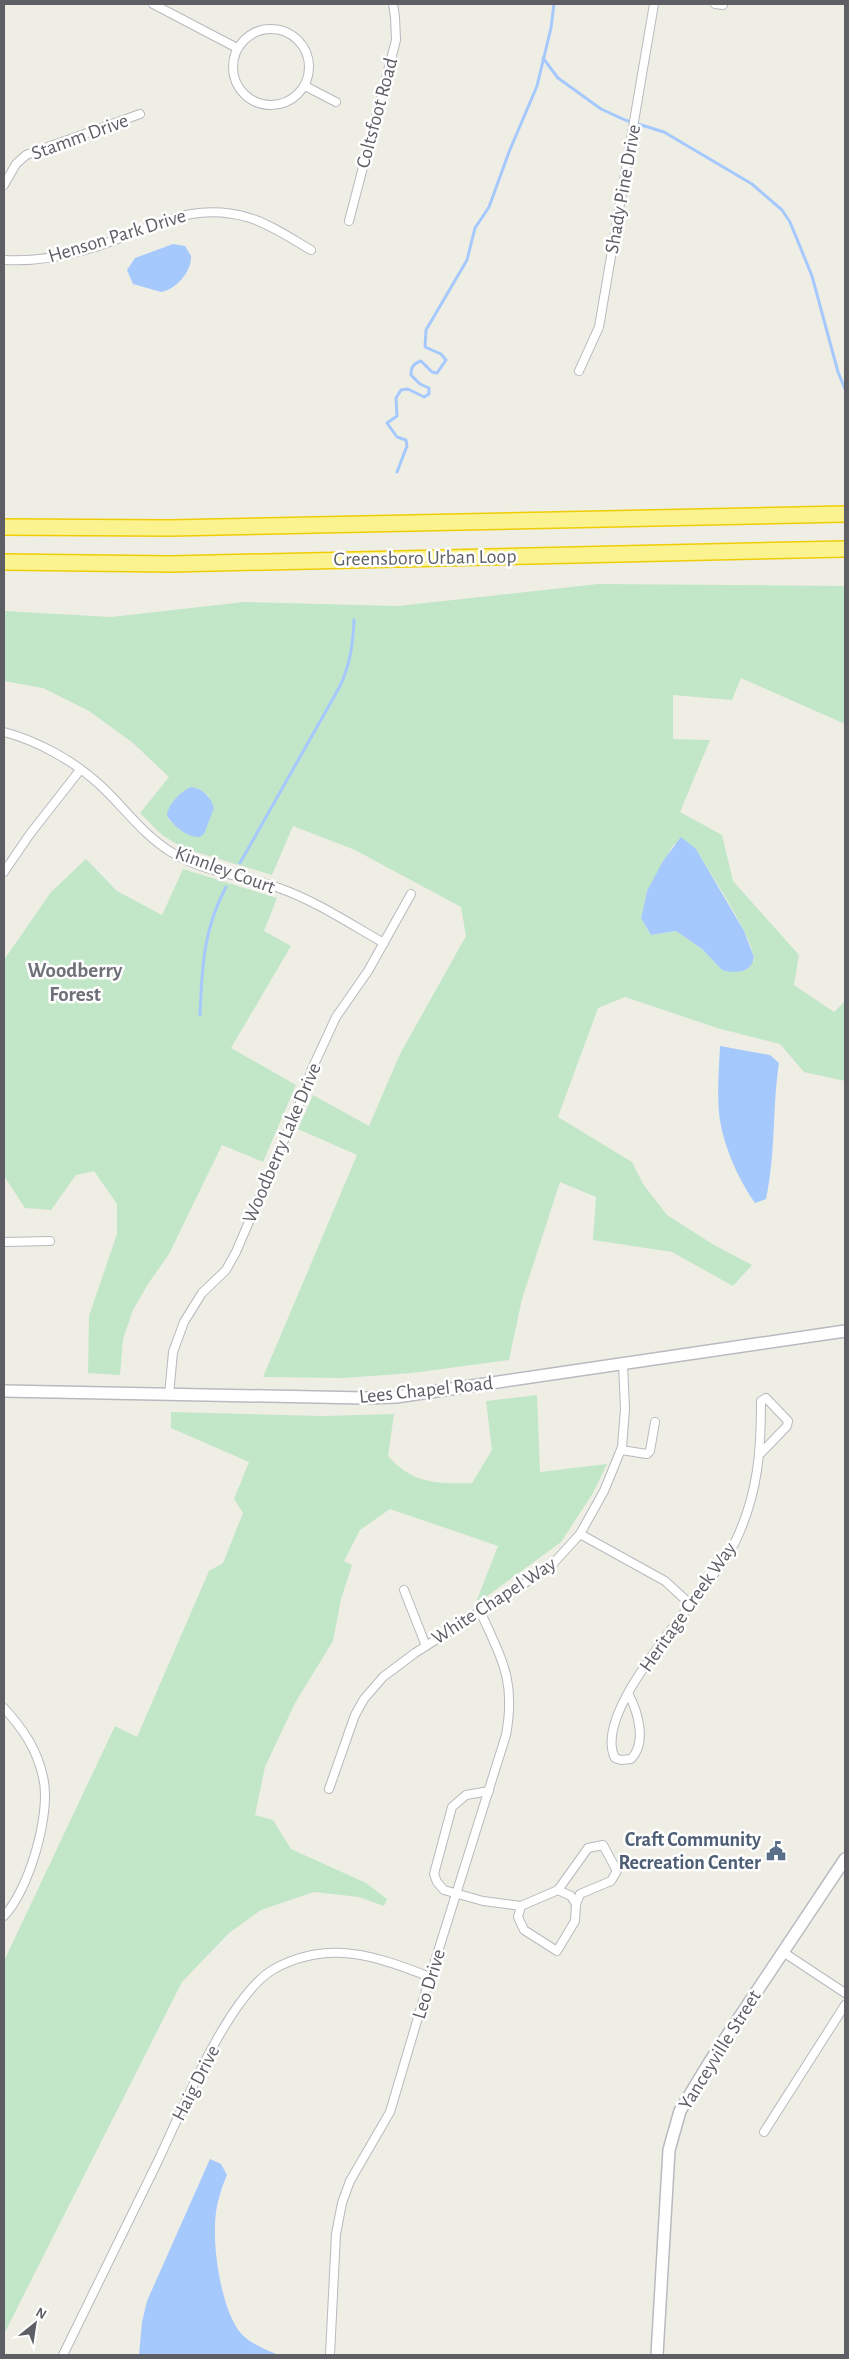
<svg xmlns="http://www.w3.org/2000/svg" width="849" height="2359" viewBox="0 0 849 2359" font-family="'Alegreya Sans',sans-serif">
<style>
.green{fill:#c2e6c8;fill-rule:evenodd}
.water{fill:#a6c9fd}
.lines{fill:none;stroke-linecap:round;stroke-linejoin:round}
.stream{stroke:#a6c9fd;stroke-width:3}
.minor-casing{stroke:#b7b9be;stroke-width:10}
.secondary-casing{stroke:#b8bac0;stroke-width:14}
.motorway-casing{stroke:#efcd05;stroke-width:18}
.minor{stroke:#fff;stroke-width:8}
.secondary{stroke:#fff;stroke-width:11}
.motorway{stroke:#fbf290;stroke-width:15}
.labels{text-anchor:middle;dominant-baseline:central;stroke-width:5;stroke-linejoin:round;paint-order:stroke}
.street-label{font-size:20px;fill:#5d5f65;stroke:#fff}
.service-label{font-size:20px;font-weight:bold;fill:#4e5e75;stroke:#fff;text-anchor:end}
.neighbourhood-label{font-size:21px;font-weight:bold;fill:#6e7177;stroke:#fff}
</style>
<rect width="100%" height="100%" fill="#efeee5"/>
<g class="green">
<path d="M598 584 845 586V724L741 678 732 700 673 695V739L710 740 680 812 722 835 733 881 799 955 794 985 834 1012 845 1001V1081L804 1072 780 1044 717 1028 625 997 598 1008 558 1117 632 1162 643 1184 667 1215 714 1245 752 1265 733 1286 672 1252 593 1240 596 1197 560 1182 522 1299 509 1360 412 1373 343 1378 263 1377 357 1155 298 1129 313 1095 369 1126 400 1054 466 936 461 907 355 850 293 826 272 875 183 848 162 835 140 813 169 777 133 743 89 711 43 688 4 681V611L111 617 244 602 398 606ZM189 788H196L209 796 195 837 179 829 168 819 169 808ZM674 844 696 849C708 870 756 941 754 961L722 970 702 949 676 931 651 935 641 918 647 891Z"/>
<path d="M86 859 117 891 162 915 183 869 277 898 264 931 291 946 231 1048 296 1085 263 1162 222 1145 169 1254 148 1284 133 1310 123 1339 120 1375 88 1373 89 1316 117 1234V1204L94 1171 76 1175 51 1210 25 1208 4 1176V960L51 892Z"/>
<path d="M537 1395 540 1472 607 1464 593 1493 561 1542 475 1605 498 1546 390 1509 360 1530 344 1561 352 1565 341 1599 333 1641 295 1703 265 1767 255 1815 273 1820 291 1849 366 1883 387 1899 384 1906 359 1897 314 1892 261 1910 229 1933 182 1982 4 2334V1961L115 1726 137 1737 209 1571 223 1563 243 1513 234 1499 249 1462 171 1428V1412L323 1416 394 1414 388 1456C413 1484 437 1484 472 1483L492 1450 486 1401Z"/>
</g>
<g class="water">
<path d="M173 244 185 246 191 256C192 271 176 290 161 292L133 284 127 270 135 258Z"/>
<path d="M191 787C202 788 211 797 214 808L204 834 200 837C187 838 174 826 167 816 167 805 181 791 191 787Z"/>
<path d="M681 837 696 849 744 931 754 957C752 973 735 974 722 970L702 949 676 931 651 935 641 918 647 891 663 861Z"/>
<path d="M720 1046 770 1055 779 1063C772 1109 776 1153 766 1199L755 1203C738 1179 722 1143 719 1113 717 1091 719 1068 720 1046Z"/>
<path d="M210 2159 221 2164 227 2175C220 2191 215 2209 215 2227 214 2255 222 2308 239 2331 248 2343 265 2349 278 2355H139L142 2322 147 2301Z"/>
</g>
<g class="lines">
<g class="stream">
<path d="M543 58 558 78 601 109 625 120 664 132 752 184 782 210 790 222 812 276 838 372 845 389"/>
<path d="M397 472 407 446 406 440 397 437 387 423 397 416 396 398 401 390 408 389 424 397 429 394V388L420 384 411 375C411 367 413 364 421 361L432 372 437 373 446 360 441 354 425 347 426 330 467 260 475 228 489 207 509 152 537 86 551 28 554 4"/>
<path d="M240 863 339 688C350 666 353 644 354 620"/>
<path d="M200 1015C202 968 203 930 226 887"/>
</g>
<defs>
<g id="minor">
<path d="M153 4 237 48"/>
<path d="M715 4 723 5"/>
<circle cx="271" cy="67" r="38"/>
<path d="M305 86 336 102"/>
<path d="M4 185 16 164 26 155 140 114"/>
<path d="M349 221 396 40 395 17 393 4"/>
<path d="M4 260C41 262 81 253 115 240 163 222 198 202 250 218 272 225 292 239 311 250"/>
<path d="M579 371 599 327 654 4"/>
<path d="M4 732C38 741 74 761 100 785 124 807 143 835 171 852 203 872 245 876 279 888 316 901 350 924 384 943"/>
<path d="M4 872 30 834 80 770"/>
<path d="M4 1242 50 1241"/>
<path d="M169 1395 173 1352 184 1322 202 1293 226 1270 236 1252 300 1103 312 1069 336 1017 368 971 411 894"/>
<path d="M621 1450 647 1454 650 1451 655 1422"/>
<path d="M580 1534 665 1581 690 1604"/>
<path d="M404 1590 426 1646"/>
<path d="M629 1695C638 1712 647 1743 631 1759L621 1760 615 1758C589 1707 716 1585 737 1538 758 1492 761 1451 761 1401L766 1398 788 1421 787 1426 761 1453"/>
<path d="M4 1708C23 1729 37 1749 43 1777 52 1812 29 1890 4 1916"/>
<path d="M329 1789 355 1715 364 1699 383 1677 415 1653 550 1567 580 1534 604 1491 622 1447 625 1409 623 1364"/>
<path d="M489 1791 466 1795 452 1807 434 1874 437 1882 444 1890 483 1901 521 1906 558 1890 588 1848 603 1845 617 1871 611 1881 580 1894 576 1904 575 1921 557 1951 524 1930 518 1917 521 1906"/>
<path d="M558 1890 571 1896 576 1904"/>
<path d="M783 1952 845 1993"/>
<path d="M764 2132 845 2005"/>
<path d="M63 2355C94 2292 125 2228 156 2165 180 2115 228 1995 274 1969 329 1939 376 1956 430 1977"/>
<path d="M330 2355 336 2234 342 2203 350 2181 390 2112 430 1977 506 1735C516 1681 502 1660 481 1613"/>
</g>
<g id="secondary">
<path d="M4 1391 365 1398 396 1397 845 1331"/>
<path d="M657 2355 669 2150 680 2111 709 2063 845 1859"/>
</g>
<g id="motorway">
<path d="M4 527 170 528 845 514"/>
<path d="M4 562 171 564 845 549"/>
</g>
</defs>
<use href="#minor" class="minor-casing"/>
<use href="#secondary" class="secondary-casing"/>
<use href="#motorway" class="motorway-casing"/>
<use href="#minor" class="minor"/>
<use href="#secondary" class="secondary"/>
<use href="#motorway" class="motorway"/>
</g>
<defs>
<symbol id="civic-bare" viewBox="-9 -9 18 18"><path d="M-.6-6.5H3V-4.5H.6V-3L4-1V1h2V6H-6V1h2V-1L-.6-3ZM-1.2 2.5V6h2.4V2.5Z" fill="#5c6f8a" stroke="#fff" stroke-width="2.5" paint-order="stroke"/></symbol>
</defs>
<g fill-rule="evenodd">
<use href="#civic-bare" x="762" y="1837" width="28" height="28"/>
</g>
<g class="labels">
<g class="street-label">
<text transform="translate(377 113) rotate(-75)">Coltsfoot Road</text>
<text transform="translate(80 137) rotate(-20)">Stamm Drive</text>
<text transform="translate(623 189) rotate(-80)">Shady Pine Drive</text>
<text transform="translate(117 236) rotate(-17)">Henson Park Drive</text>
<text transform="translate(425 558) rotate(-1)">Greensboro Urban Loop</text>
<text transform="translate(225 870) rotate(20)">Kinnley Court</text>
<text transform="translate(282 1143) rotate(-67)">Woodberry Lake Drive</text>
<text transform="translate(426 1390) rotate(-6)">Lees Chapel Road</text>
<text transform="translate(494 1601) rotate(-33)">White Chapel Way</text>
<text transform="translate(688 1607) rotate(-55)">Heritage Creek Way</text>
<text transform="translate(429 1984) rotate(-73)">Leo Drive</text>
<text transform="translate(720 2050) rotate(-58)">Yanceyville Street</text>
<text transform="translate(196 2083) rotate(-63)">Haig Drive</text>
</g>
<g class="service-label">
<text x="761" y="1840">Craft Community<tspan x="761" dy="23">Recreation Center</tspan></text>
</g>
<g class="neighbourhood-label">
<text x="75" y="970">Woodberry<tspan x="75" dy="24">Forest</tspan></text>
</g>
</g>
<rect width="849" height="2359" fill="none" stroke="#5d5f65" stroke-width="10"/>
<g transform="translate(35 2324) rotate(30)" stroke="#ffffff" stroke-width="4" paint-order="stroke">
<path d="M0-4L9 19L0 12L-9 19Z" fill="#5d5f65"/>
<text y="-8" font-size="14" font-weight="bold" text-anchor="middle" fill="#5d5f65">N</text>
</g>
</svg>
